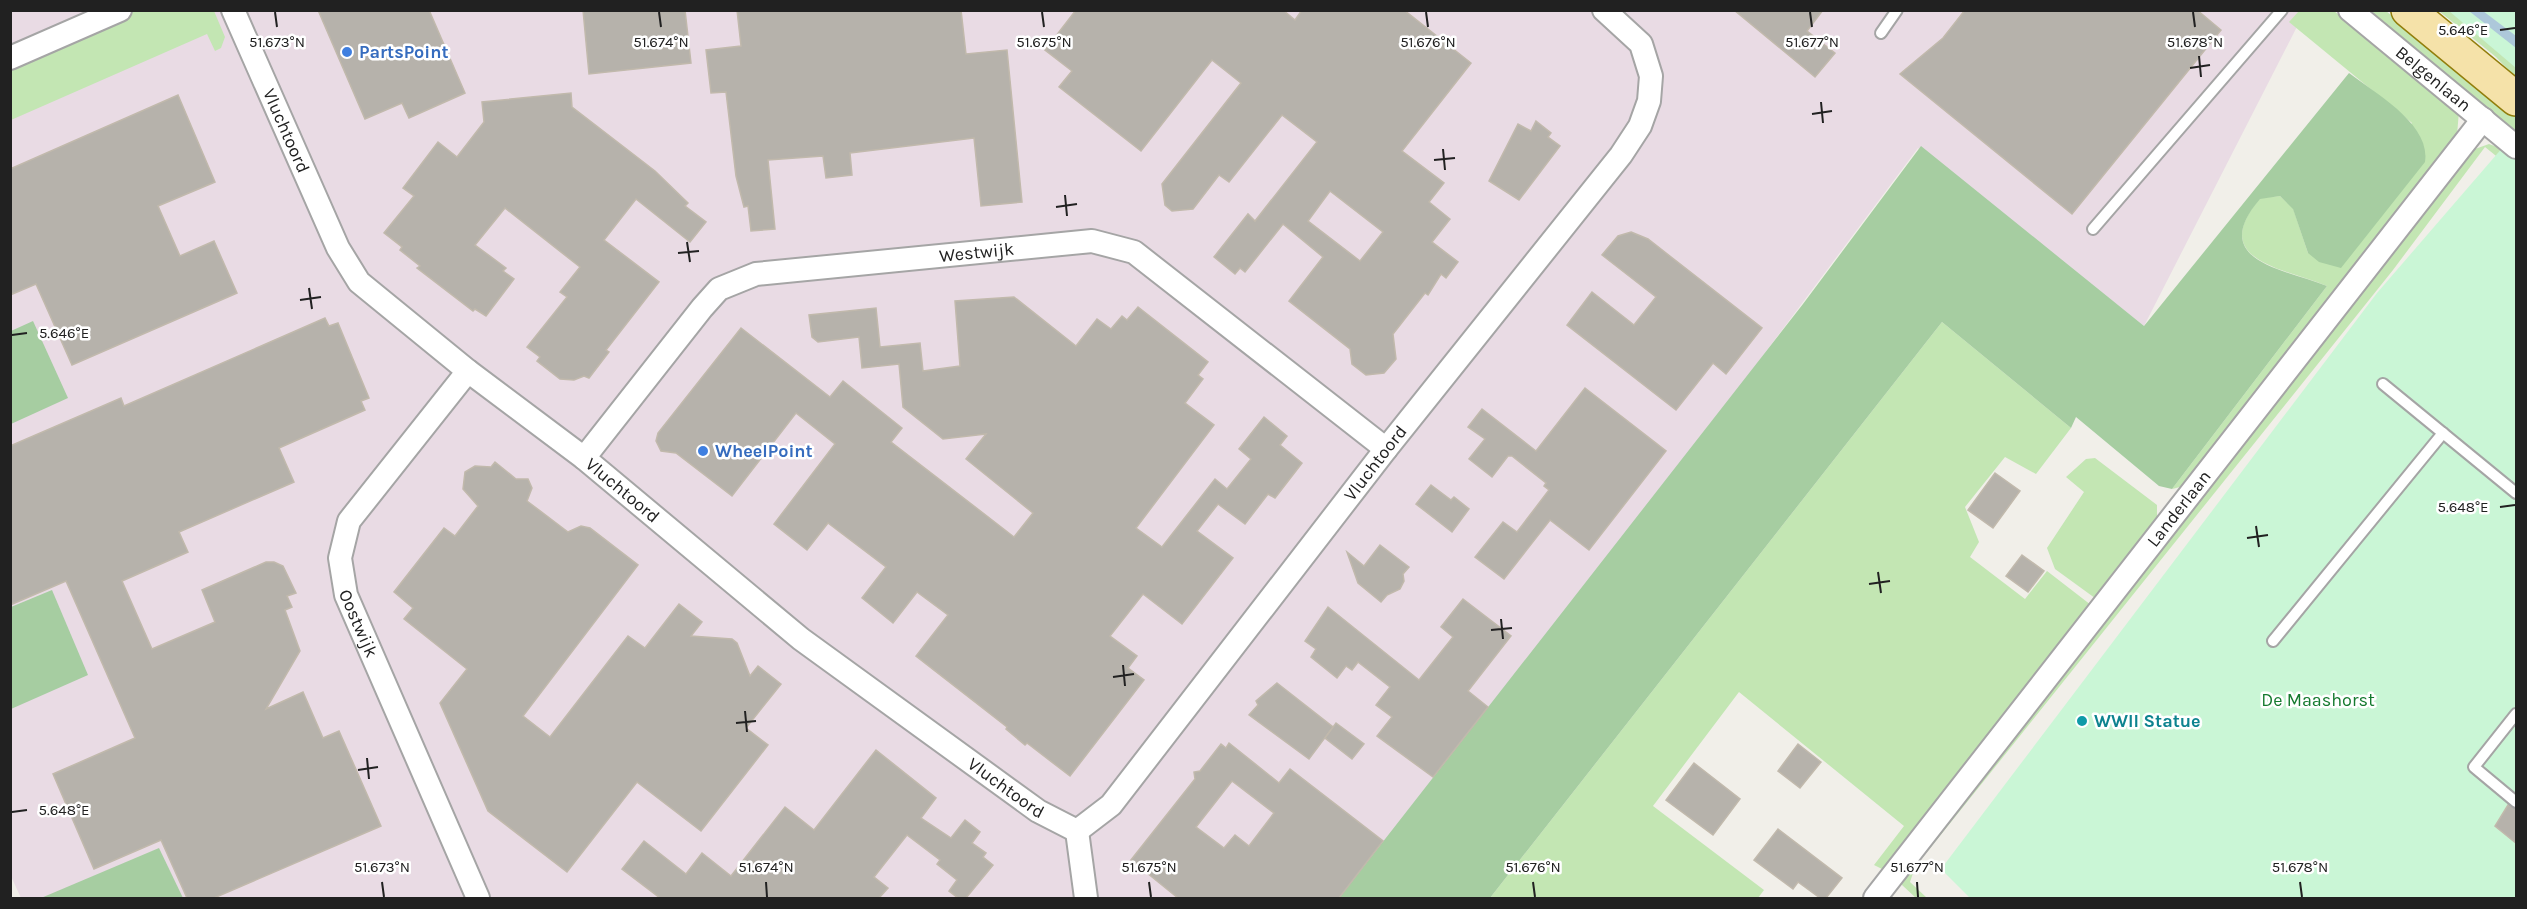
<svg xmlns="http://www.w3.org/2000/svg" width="2527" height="909" viewBox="0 0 2527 909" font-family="Karla,sans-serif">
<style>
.industrial{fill:#e9dbe4}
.grass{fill:#c3e6b3}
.forest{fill:#a6cda1}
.park{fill:#caf6d6}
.water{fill:#adc8da}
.building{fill:#b6b2ab;stroke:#c1b9ac;stroke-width:1.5;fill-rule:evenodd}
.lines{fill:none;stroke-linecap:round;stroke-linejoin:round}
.service-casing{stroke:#a5a5a5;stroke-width:14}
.minor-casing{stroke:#a5a5a5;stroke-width:26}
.primary-casing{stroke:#927e0c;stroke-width:36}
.service{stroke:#fff;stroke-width:10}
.minor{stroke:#fff;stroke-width:22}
.primary{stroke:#f5e2a9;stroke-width:33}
.ticks{fill:none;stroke:#212121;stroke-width:2}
.shop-dot{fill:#3f7fe0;stroke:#fff;stroke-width:2}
.culture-dot{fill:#0f9aa8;stroke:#fff;stroke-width:2}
.labels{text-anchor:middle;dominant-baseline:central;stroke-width:5;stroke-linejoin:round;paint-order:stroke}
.shop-label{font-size:18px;font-weight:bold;fill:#366cbe;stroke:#fff;text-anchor:start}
.street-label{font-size:18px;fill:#212121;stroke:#fff}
.park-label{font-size:18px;fill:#157a2f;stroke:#fff}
.culture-label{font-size:18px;font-weight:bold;fill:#0d838f;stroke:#fff;text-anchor:start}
.ticks-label{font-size:15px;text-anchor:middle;fill:#212121;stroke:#fff;stroke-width:5;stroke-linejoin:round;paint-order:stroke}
</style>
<rect width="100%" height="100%" fill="#f1efe9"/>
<path class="industrial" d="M10 11H2305L2144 326 1918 148 1358 898H21L10 874Z"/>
<g class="grass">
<path d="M132 11H214L225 37 221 48 215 51 207 34 11 120 10 64Z"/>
<path d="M2299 11H2334L2459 111 2457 135 2184 486 2172 489 2327 286C2284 268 2207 261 2260 198L2280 196 2293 208 2308 253 2412 123 2289 22Z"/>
<path d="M2364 11H2386L2516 117V135Z"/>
<path d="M2439 11H2469L2516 48V78L2496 57Z"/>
<path d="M2489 144 2508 151 2516 172 2485 147 2393 270 1915 867 1910 882 1927 898H1916L1902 885 1900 876 2427 198 2475 149Z"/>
<path d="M1942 322 2071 428 2036 474 2005 457 1965 507 1979 542 1970 557 2025 599 2047 571 2091 605 1886 871 1874 865 1904 826 1739 692 1653 806 1764 890 1758 898H1490Z"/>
<path d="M2095 458 2157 505V526L2099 601 2055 569 2047 548 2084 492 2066 477 2086 459Z"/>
</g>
<g class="forest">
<path d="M2349 73C2376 94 2431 124 2425 162L2341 268 2319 262 2308 253 2293 209 2280 196 2260 199C2207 261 2284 269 2327 286L2172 489 2159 486 2076 417 2071 428 1942 322 1490 898H1339L1803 304 1921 146 2144 326Z"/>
<path d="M33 321 68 398 11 424V331Z"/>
<path d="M52 590 88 675 11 709V607Z"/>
<path d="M159 848 183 898H41Z"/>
</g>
<g class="park">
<path d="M2449 11H2516V68Z"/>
<path d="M2516 132V898H1970L1941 869 2377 293Z"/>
</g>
<path class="water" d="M2469 11H2483L2516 36V48Z"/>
<g class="building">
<path d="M318 10H429L465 93 409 118 402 103 365 119Z"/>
<path d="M583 10H685L691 63 589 74Z"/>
<path d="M737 10H961L966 54 1007 50 1022 202 981 206 974 138 850 153 852 175 826 178 823 156 768 160 775 229 751 231 748 206 744 207 736 176 726 92 711 93 706 50 741 46Z"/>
<path d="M1076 10H1283L1295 20 1302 10H1404L1471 63 1402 151 1444 183 1429 202 1450 219 1432 242 1458 262 1446 278 1441 274 1428 295 1425 293 1393 334 1396 359 1384 373 1366 375 1352 364 1350 349 1289 301 1323 257 1283 224 1245 272 1240 268 1235 274 1214 257 1248 214 1255 221 1317 142 1282 115 1229 182 1219 175 1193 209 1172 211 1165 205 1162 184 1241 83 1212 60 1141 151 1059 87 1072 71 1045 50ZM1330 191 1383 232 1360 261 1308 221Z"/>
<path d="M1734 10H1823L1807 31 1835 53 1815 77Z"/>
<path d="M1965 10H2197L2221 30 2072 214 1900 74 1943 38Z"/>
<path d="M571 93 572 107 655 171 688 203 685 206 706 222 690 242 636 199 604 240 659 282 606 350 609 352 589 378 584 376 574 380 560 379 537 361 540 357 527 347 567 297 560 292 580 267 505 208 475 245 506 268 503 271 514 279 486 316 475 309 473 311 417 268 420 266 400 250 402 247 384 233 414 196 403 188 438 142 457 157 484 122 482 102Z"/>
<path d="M178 95 215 182 158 206 180 256 214 241 237 293 72 365 36 284 10 295V169Z"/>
<path d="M1536 121 1551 133 1548 137 1560 146 1519 200 1489 181 1518 124 1531 131Z"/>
<path d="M1631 232 1648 239 1762 328 1726 374 1713 363 1676 410 1567 325 1592 292 1634 325 1656 297 1602 255 1618 236Z"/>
<path d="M1014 297 1076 346 1097 319 1111 329 1122 316 1127 320 1138 307 1208 362 1198 375 1203 379 1185 403 1214 425 1136 528 1162 547 1215 479 1227 489 1251 459 1239 449 1264 417 1287 436 1280 445 1302 463 1275 498 1268 494 1245 524 1218 504 1197 531 1233 558 1182 624 1143 594 1110 636 1137 656 1128 668 1144 680 1070 776 1027 743 1025 745 1006 729 1007 727 916 656 948 615 917 592 893 623 862 598 886 567 828 523 807 550 774 524 835 444 796 413 732 496 676 453 661 451 656 441 658 433 741 328 830 397 843 381 902 428 891 442 1014 537 1033 513 966 459 986 434 943 439 903 407 899 364 862 368 859 337 818 342 812 337 809 315 876 308 880 347 920 343 923 371 960 366 955 301Z"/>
<path d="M325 318 329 326 338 323 369 398 361 401 365 410 279 448 294 482 179 532 188 552 122 581 152 649 215 622 202 590 266 562H274L283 566 296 593 287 596 292 607 285 610 300 651 266 709 303 692 323 738 339 731 381 826 214 898H187L161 840 94 869 53 774 135 738 66 581 10 605V446L121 398 124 406Z"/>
<path d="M1585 388 1666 451 1589 550 1550 520 1504 579 1475 557 1503 522 1517 532 1549 490 1544 486 1546 483 1512 456H1508L1492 477 1469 459 1485 439 1468 427 1482 409 1536 451Z"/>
<path d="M495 462 516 479H528L532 488 527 501 568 532 581 526 590 528 638 565 523 716 550 737 628 636 645 648 679 604 702 622 691 636 732 639 737 643 750 676 758 666 781 684 746 728 768 745 701 831 637 782 567 872 488 811 440 703 467 669 404 619 413 608 394 592 444 528 455 536 478 506 463 489 465 472 475 466 491 467Z"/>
<path d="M1995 473 2020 491 1993 528 1968 510Z"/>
<path d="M1431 485 1451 500 1454 497 1469 509 1452 532 1416 504Z"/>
<path d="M1380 545 1409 567 1403 574 1404 581 1400 589 1387 595 1381 602 1358 583 1347 552 1364 566Z"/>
<path d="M2022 555 2044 571 2028 592 2006 576Z"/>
<path d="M1463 599 1511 636 1468 691 1488 707 1433 777 1377 736 1392 717 1376 705 1390 687 1358 662 1352 670 1346 666 1337 678 1311 657 1316 649 1305 641 1328 607 1419 680 1453 637 1441 627Z"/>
<path d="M1277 683 1333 727 1309 759 1249 715 1258 705 1256 701Z"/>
<path d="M1336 723 1364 744 1352 759 1325 738Z"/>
<path d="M1229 743 1279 783 1290 769 1383 841 1339 898H1178L1131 860 1195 779 1194 772 1200 771 1221 744 1226 748ZM1232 781 1274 813 1249 846 1235 835 1224 848 1196 827Z"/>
<path d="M1798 744 1821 762 1800 788 1778 771Z"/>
<path d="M876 750 936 798 921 818 951 838 965 820 980 832 972 843 986 853 983 857 993 865 966 898H958L949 891 957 880 937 864 940 860 907 835 874 877 888 888 879 898H660L622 869 644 841 686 874 702 853 731 876 785 807 814 830Z"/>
<path d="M1694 763 1740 799 1713 835 1666 800Z"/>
<path d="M2508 805 2517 809V844L2495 826Z"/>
<path d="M1778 829 1842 878 1826 898H1820L1798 882 1793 889 1754 860Z"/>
</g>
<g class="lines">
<defs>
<g id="service">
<path d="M1881 33 1897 10"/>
<path d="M2093 229 2282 10"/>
<path d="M2383 384 2516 493"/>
<path d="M2273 641 2443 433"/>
<path d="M2516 714 2474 767 2516 802"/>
</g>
<g id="minor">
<path id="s1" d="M233 10 338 248 359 282 468 371 584 458 801 639 1038 811 1077 831 1111 805 1386 449 1621 155 1640 126 1649 101 1651 76 1641 44 1604 10"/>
<path id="s2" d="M2350 10 2516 147"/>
<path d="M10 58 120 10"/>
<path id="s3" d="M468 371 349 521 340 558 346 595 478 898"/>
<path id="s4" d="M584 458 702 308 719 289 756 274 1092 241 1134 252 1386 449"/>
<path d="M1077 831 1086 898"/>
<path id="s5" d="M1875 898 2483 119"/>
</g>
<path id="primary" d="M2408 10 2516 99"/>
</defs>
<use href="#service" class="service-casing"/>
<use href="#minor" class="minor-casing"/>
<use href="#primary" class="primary-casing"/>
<use href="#service" class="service"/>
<use href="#minor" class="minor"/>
<use href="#primary" class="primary"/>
</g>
<path class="ticks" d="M275 12 277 27M659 12 661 27M1042 12 1044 27M1426 12 1428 27M1810 12 1812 27M2193 12 2195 27M2500 30 2515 28M2199 56 2201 77M2190 68 2210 65M1821 102 1823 123M1812 114 1832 111M1443 149 1445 170M1434 160 1455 158M1065 195 1067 216M1056 207 1077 204M687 242 690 262M678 253 699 251M309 288 312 309M300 300 321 297M12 335 27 333M2500 507 2515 505M2256 526 2259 547M2247 538 2268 535M1878 572 1881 593M1869 584 1890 581M1501 619 1503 639M1491 630 1512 628M1123 665 1125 686M1113 677 1134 674M745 711 747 732M736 723 756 721M367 758 369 779M358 770 378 767M12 812 27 810M382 882 384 897M766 882 767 897M1149 882 1151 897M1533 882 1535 897M1917 882 1918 897M2300 882 2302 897"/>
<g class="shop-dot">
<circle cx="347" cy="52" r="6"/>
<circle cx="703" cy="451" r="6"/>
</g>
<circle class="culture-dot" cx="2082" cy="721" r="6"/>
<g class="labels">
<g class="shop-label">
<text x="359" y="52">PartsPoint</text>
<text x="715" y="451">WheelPoint</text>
</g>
<g class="street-label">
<text stroke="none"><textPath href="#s2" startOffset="108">Belgenlaan</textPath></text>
<text stroke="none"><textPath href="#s1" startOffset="132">Vluchtoord</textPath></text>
<text stroke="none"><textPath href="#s4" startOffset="478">Westwijk</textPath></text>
<text stroke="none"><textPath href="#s1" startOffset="1680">Vluchtoord</textPath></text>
<text stroke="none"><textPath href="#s1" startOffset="636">Vluchtoord</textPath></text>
<text stroke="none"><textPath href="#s5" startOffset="494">Landerlaan</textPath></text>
<text stroke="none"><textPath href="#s3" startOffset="298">Oostwijk</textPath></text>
<text stroke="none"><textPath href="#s1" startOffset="1122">Vluchtoord</textPath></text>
</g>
<g class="park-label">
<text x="2318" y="700">De Maashorst</text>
</g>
<g class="culture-label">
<text x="2094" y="721">WWII Statue</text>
</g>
</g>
<g class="ticks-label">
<text x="2463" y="35">5.646°E</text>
<text x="277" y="47">51.673°N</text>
<text x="661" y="47">51.674°N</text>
<text x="1044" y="47">51.675°N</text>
<text x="1428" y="47">51.676°N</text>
<text x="1812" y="47">51.677°N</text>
<text x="2195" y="47">51.678°N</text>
<text x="64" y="338">5.646°E</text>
<text x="2463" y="512">5.648°E</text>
<text x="64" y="815">5.648°E</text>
<text x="382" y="872">51.673°N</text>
<text x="766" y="872">51.674°N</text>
<text x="1149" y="872">51.675°N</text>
<text x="1533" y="872">51.676°N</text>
<text x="1917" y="872">51.677°N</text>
<text x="2300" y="872">51.678°N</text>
</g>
<rect width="2527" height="909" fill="none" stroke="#212121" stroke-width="24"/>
</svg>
